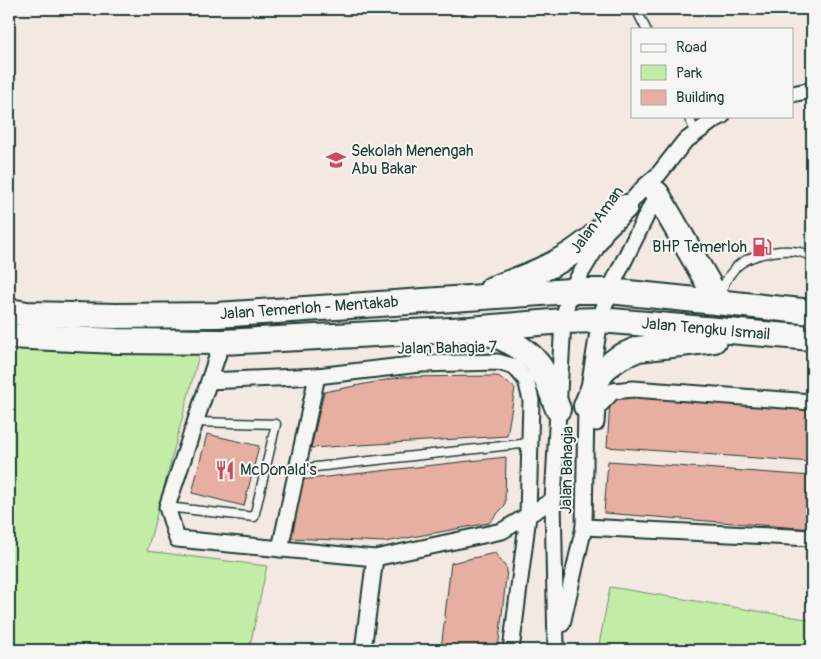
<svg xmlns="http://www.w3.org/2000/svg" width="821" height="659" viewBox="0 0 821 659" font-family="Pangolin,sans-serif">
<style>
.green{fill:#c3eca7;stroke:#71946e}
.building{fill:#e7aea2;stroke:#1f3d34}
.lines{fill:none;stroke-linecap:round;stroke-linejoin:round}
.lane-casing{stroke:#1f3d34;stroke-width:11}
.street-casing{stroke:#1f3d34;stroke-width:19}
.primary-casing{stroke:#1f3d34;stroke-width:28}
.lane{stroke:#f6f6f2;stroke-width:8}
.street{stroke:#f6f6f2;stroke-width:15}
.primary{stroke:#f6f6f2;stroke-width:24}
.labels{text-anchor:middle;dominant-baseline:central;stroke-width:4;stroke-linejoin:round;paint-order:stroke}
.poi-label{font-size:16px;fill:#1f3d34;stroke:#f6f6f2;text-anchor:start}
.street-label{font-size:16px;fill:#1f3d34;stroke:#f6f6f2}
</style>
<rect width="100%" height="100%" fill="#f3e8e2"/>
<filter id="ink" filterUnits="userSpaceOnUse"><feTurbulence type="fractalNoise" baseFrequency=".02" numOctaves="2"/><feDisplacementMap in="SourceGraphic" scale="10" xChannelSelector="R" yChannelSelector="G"/><feConvolveMatrix kernelMatrix="1 2 1 2 8 2 1 2 1" color-interpolation-filters="sRGB"/></filter>
<g filter="url(#ink)">
<g class="green">
<path d="M9 349 199 355 147 551 267 566 249 650H9Z"/>
<path d="M610 587 812 620V650H598Z"/>
</g>
<g class="building">
<path d="M498 376 515 388 507 436 311 448 324 392 401 377Z"/>
<path d="M621 395 812 409V462L607 447 610 403Z"/>
<path d="M207 434 259 446 244 506 192 493Z"/>
<path d="M506 457 505 505 489 523 385 542 288 538 300 480Z"/>
<path d="M608 461 812 476V529L604 513Z"/>
<path d="M495 553 507 569 498 650H441L451 563Z"/>
</g>
<g class="lines">
<defs>
<g id="lane">
<path d="M636 9 646 29"/>
<path d="M688 116 696 133"/>
<path d="M720 295C723 285 728 276 735 268 751 252 793 245 812 257"/>
<path d="M298 469 530 443"/>
<path d="M167 507 254 517 276 424 196 422"/>
</g>
<g id="street">
<path d="M792 94 812 90"/>
<path d="M621 213 644 187 658 175 684 142 714 120 722 116"/>
<path d="M418 332 420 364"/>
<path d="M222 342 167 507 177 539 375 558 502 531 553 500"/>
<path d="M209 381 317 376 420 364 498 362 515 367 526 380 531 400 528 516 511 650"/>
<path d="M596 423 597 408 613 391 633 389 812 402"/>
<path d="M584 527 812 538"/>
<path d="M280 549 317 376"/>
<path d="M562 624 584 527 586 406 600 320 609 291 657 194 658 189"/>
<path d="M556 648 553 500 563 321 570 291 604 235"/>
<path d="M363 650 375 558"/>
</g>
<g id="primary">
<path d="M657 194 719 302"/>
<path d="M492 289C523 278 556 266 582 246 598 235 611 220 625 207"/>
<path d="M9 311 27 314 116 316 217 315 570 291H609L812 312"/>
<path d="M479 331C500 335 523 346 537 363 547 375 552 395 558 409"/>
<path d="M9 336 117 341 222 342 470 329 563 321 600 320 812 338"/>
<path d="M586 406 595 384 605 368 620 357 638 349 714 340"/>
</g>
</defs>
<use href="#lane" class="lane-casing"/>
<use href="#street" class="street-casing"/>
<use href="#primary" class="primary-casing"/>
<use href="#lane" class="lane"/>
<use href="#street" class="street"/>
<use href="#primary" class="primary"/>
</g>
</g>
<defs>
<symbol id="school-bare" viewBox="-9 -9 18 18"><path d="M0-5L7-2L0 1L-7-2ZM-4 1L0 2.5L4 1V4Q0 6-4 4Z" fill="#d1495b" stroke="#f6f6f2" stroke-width="2.5" paint-order="stroke"/></symbol>
<symbol id="fuel-bare" viewBox="-9 -9 18 18"><path d="M-5.5-6h7V0h2V4h1.3V-2.5L3-4.5l.8-.8L6-3V5H2.5V1h-1V6h-7ZM-4.2-4.7v3.2H.2V-4.7Z" fill="#d1495b" stroke="#f6f6f2" stroke-width="2.5" paint-order="stroke"/></symbol>
<symbol id="restaurant-bare" viewBox="-9 -9 18 18"><path d="M-5-6h1v4h1v-4h1v4h1v-4h1v5L-1.5 .5V6h-2V.5L-5-1ZM5-6V6H3V1.5H1.5Q1.5-4 5-6Z" fill="#d1495b" stroke="#f6f6f2" stroke-width="2.5" paint-order="stroke"/></symbol>
</defs>
<g fill-rule="evenodd">
<use href="#school-bare" x="322" y="146" width="28" height="28"/>
<use href="#fuel-bare" x="748" y="233" width="28" height="28"/>
<use href="#restaurant-bare" x="211" y="456" width="28" height="28"/>
</g>
<g class="labels">
<g class="poi-label">
<text x="351" y="151">Sekolah Menengah<tspan x="351" dy="18">Abu Bakar</tspan></text>
<text x="747" y="247" text-anchor="end">BHP Temerloh</text>
<text x="240" y="470">McDonald's</text>
</g>
<g class="street-label">
<text transform="translate(597 220) rotate(-54)">Jalan Aman</text>
<text transform="translate(309 308) rotate(-4)">Jalan Temerloh - Mentakab</text>
<text transform="translate(706 329) rotate(5)">Jalan Tengku Ismail</text>
<text transform="translate(447 348) rotate(-1)">Jalan Bahagia 7</text>
<text transform="translate(567 470) rotate(-89)">Jalan Bahagia</text>
</g>
</g>
<rect width="821" height="659" fill="none" stroke="#f6f6f2" stroke-width="30"/>
<rect x="15" y="15" width="791" height="629" fill="none" stroke="#1f3d34" stroke-width="2" filter="url(#ink)"/>
<rect x="631" y="28" width="162" height="90" fill="#f6f6f2" stroke="#a0aca6"/>
<rect x="641" y="44" width="25" height="8" fill="#f6f6f2" stroke="#a0aca6"/>
<text x="676" y="52" font-size="15" fill="#1f3d34">Road</text>
<rect x="641" y="65" width="25" height="15" fill="#c3eca7" stroke="#a0aca6"/>
<text x="676" y="78" font-size="15" fill="#1f3d34">Park</text>
<rect x="641" y="90" width="25" height="15" fill="#e7aea2" stroke="#a0aca6"/>
<text x="676" y="102" font-size="15" fill="#1f3d34">Building</text>
</svg>
